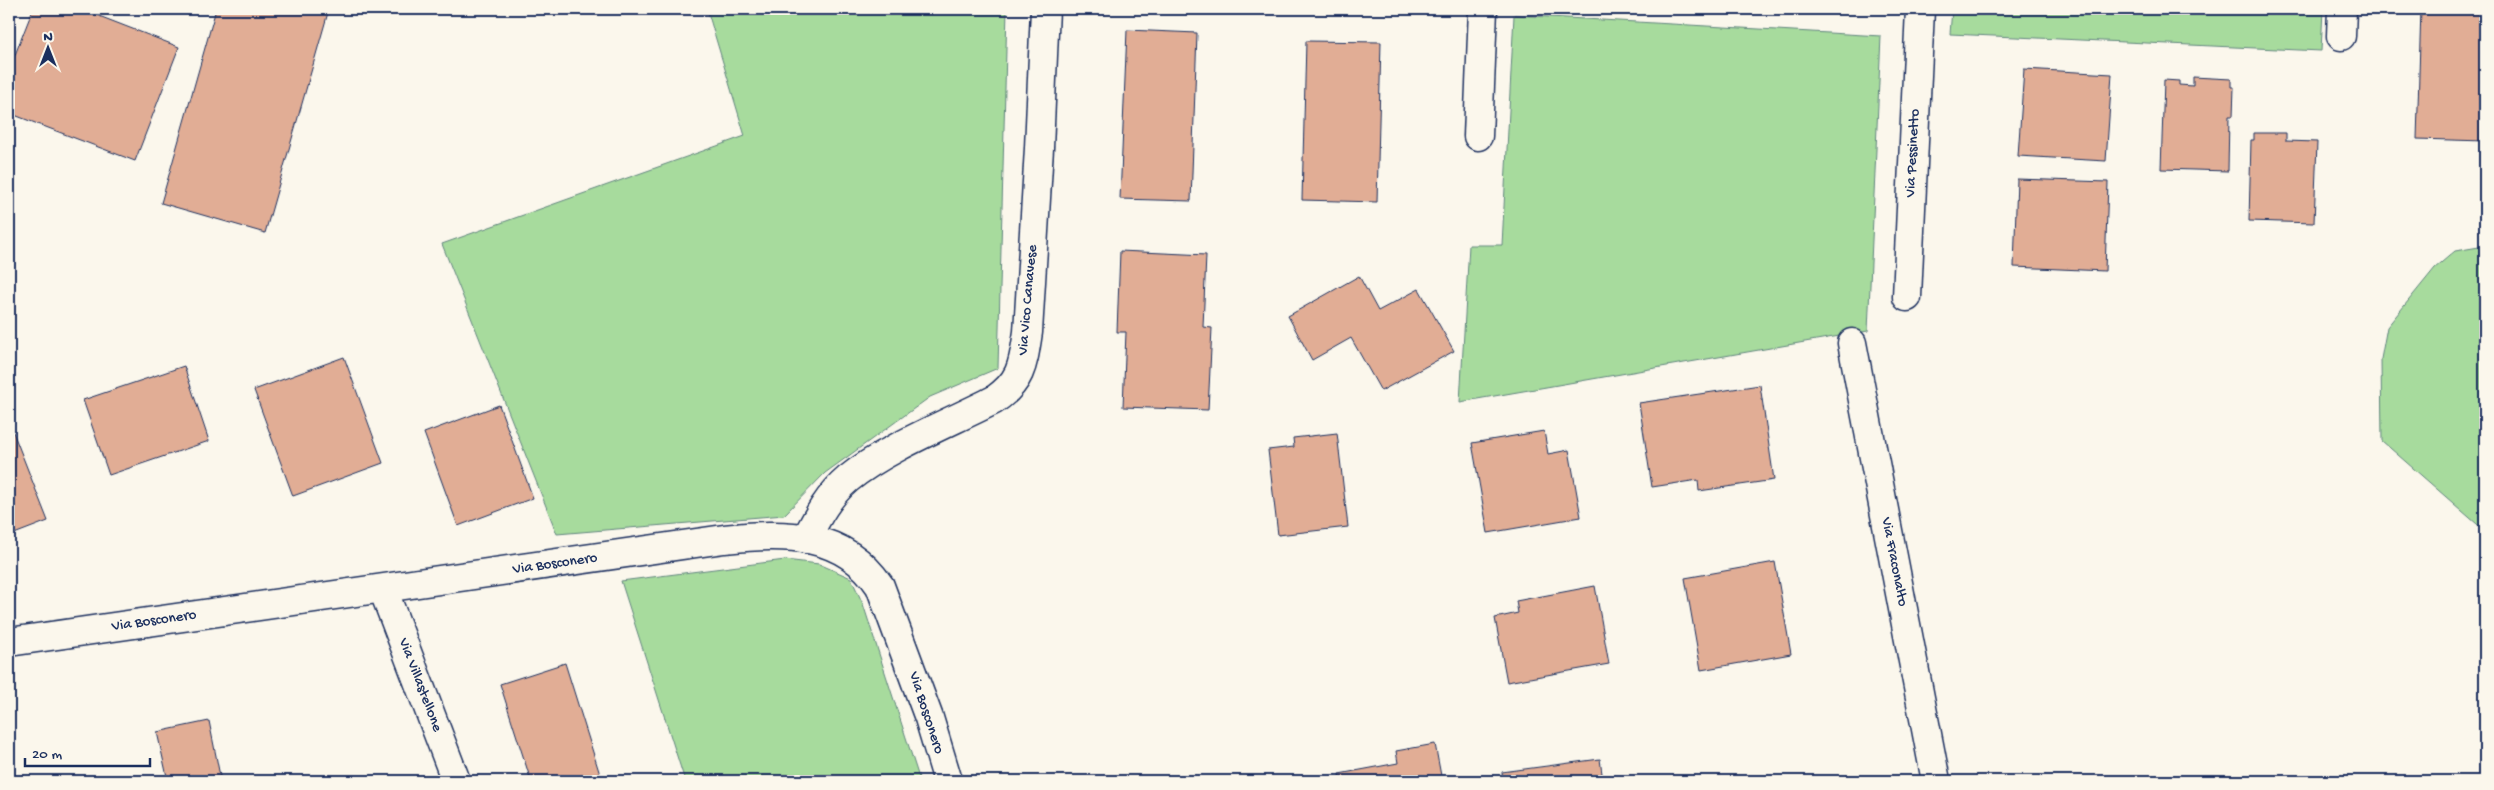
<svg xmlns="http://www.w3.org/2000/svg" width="2494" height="790" viewBox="0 0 2494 790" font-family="'Gochi Hand',sans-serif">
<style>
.green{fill:#a7db9d;stroke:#61857e}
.building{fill:#e1ad95;stroke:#1b2f5e}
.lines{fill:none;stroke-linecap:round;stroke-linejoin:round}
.minor-casing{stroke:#1b2f5e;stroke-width:31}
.minor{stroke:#fbf7ec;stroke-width:28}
.labels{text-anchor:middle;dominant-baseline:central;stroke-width:4;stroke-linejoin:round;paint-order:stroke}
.street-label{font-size:15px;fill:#1b2f5e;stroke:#fbf7ec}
</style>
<rect width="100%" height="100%" fill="#fbf7ec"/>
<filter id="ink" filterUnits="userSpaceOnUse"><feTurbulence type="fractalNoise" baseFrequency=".02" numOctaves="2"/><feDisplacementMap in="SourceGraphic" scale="10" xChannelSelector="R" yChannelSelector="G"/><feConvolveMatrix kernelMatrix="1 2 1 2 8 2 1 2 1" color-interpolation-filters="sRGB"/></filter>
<g filter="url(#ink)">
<g class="green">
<path d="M707 9H1007L998 368 930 397 825 473 784 515 557 534 442 244 745 136Z"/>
<path d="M1952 9H2323L2321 51 1950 34Z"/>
<path d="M1514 15 1881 36 1868 331 1460 402 1469 245H1502Z"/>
<path d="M2485 246V531L2382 441 2381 359 2387 327 2435 268 2455 251Z"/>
<path d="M785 560 819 564 851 578 863 604 920 781H685L621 581Z"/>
</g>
<g class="building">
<path d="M33 9H81L179 47 135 161 9 113V70Z"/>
<path d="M216 9H329L265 233 161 203Z"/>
<path d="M2421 9H2485V141L2417 139Z"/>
<path d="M1127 30 1197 33 1191 201 1120 199Z"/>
<path d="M1306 41 1381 42 1377 202 1302 200Z"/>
<path d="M2024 69 2112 74 2106 161 2018 156Z"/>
<path d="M2193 77 2231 79V87H2234L2233 116H2229L2228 171 2161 169 2164 80 2179 81V85L2193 86Z"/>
<path d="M2254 133H2286V141L2317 142 2314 223 2249 221 2251 140H2254Z"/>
<path d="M2017 179 2108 182 2105 271 2014 267Z"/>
<path d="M1120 251 1206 255 1203 327 1212 328 1208 410 1123 407 1126 332H1117Z"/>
<path d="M1359 276 1378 311 1419 289 1454 351 1381 391 1351 338 1312 360 1288 316Z"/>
<path d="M344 357 383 463 293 496 254 390Z"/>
<path d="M184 366 209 441 109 475 83 400Z"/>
<path d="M1760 385 1774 480 1699 491 1698 480 1652 487 1639 403Z"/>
<path d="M499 405 533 498 458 526 424 433Z"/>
<path d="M11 427 48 521 9 536V428Z"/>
<path d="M1544 431 1548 454 1569 450 1581 517 1488 533 1472 443Z"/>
<path d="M1337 433 1348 527 1278 535 1268 450 1294 447 1293 438Z"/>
<path d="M1775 562 1791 654 1701 670 1685 578Z"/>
<path d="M1595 586 1609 664 1507 682 1495 618 1518 613 1516 601Z"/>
<path d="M565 663 602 781H531L500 684Z"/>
<path d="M209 721 221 781H168L157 732Z"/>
<path d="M1435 744 1442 781H1340L1339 774 1398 763 1396 751Z"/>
<path d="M1600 759 1603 781H1503L1502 772Z"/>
</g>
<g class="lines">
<defs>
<g id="minor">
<path d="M2341 36 2342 9"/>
<path d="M1478 136 1483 9"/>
<path d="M1907 297 1920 9"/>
<path d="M1852 343 1936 781"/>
<path d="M806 539C817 517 829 495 848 479 886 448 949 423 994 400 1022 381 1023 364 1028 332L1039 148 1045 9"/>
<path d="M383 589 456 781"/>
<path d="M9 642 724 539C785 533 843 531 880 586L929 718 948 781"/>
</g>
</defs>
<use href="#minor" class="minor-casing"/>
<use href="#minor" class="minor"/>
</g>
</g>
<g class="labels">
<g class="street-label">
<text transform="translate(1913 153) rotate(-87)">Via Pessinetto</text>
<text transform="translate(1028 300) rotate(-85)">Via Vico Canavese</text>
<text transform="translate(1894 562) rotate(79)">Via Fraconalto</text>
<text transform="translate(555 564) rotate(-8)">Via Bosconero</text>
<text transform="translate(154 621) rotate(-8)">Via Bosconero</text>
<text transform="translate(420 685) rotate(69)">Via Villastellone</text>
<text transform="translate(926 713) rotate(72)">Via Bosconero</text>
</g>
</g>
<rect width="2494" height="790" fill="none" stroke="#fbf7ec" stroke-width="30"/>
<rect x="15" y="15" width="2464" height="760" fill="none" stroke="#1b2f5e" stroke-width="2" filter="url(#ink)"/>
<g transform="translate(48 48)" stroke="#fbf7ec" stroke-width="4" paint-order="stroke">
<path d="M0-4L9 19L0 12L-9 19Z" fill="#1b2f5e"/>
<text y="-8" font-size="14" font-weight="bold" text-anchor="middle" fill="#1b2f5e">N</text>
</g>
<path d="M25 758v8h125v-8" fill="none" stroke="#1b2f5e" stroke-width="2.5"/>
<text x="32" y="758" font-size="15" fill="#1b2f5e" stroke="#fbf7ec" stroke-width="4" paint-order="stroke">20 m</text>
</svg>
